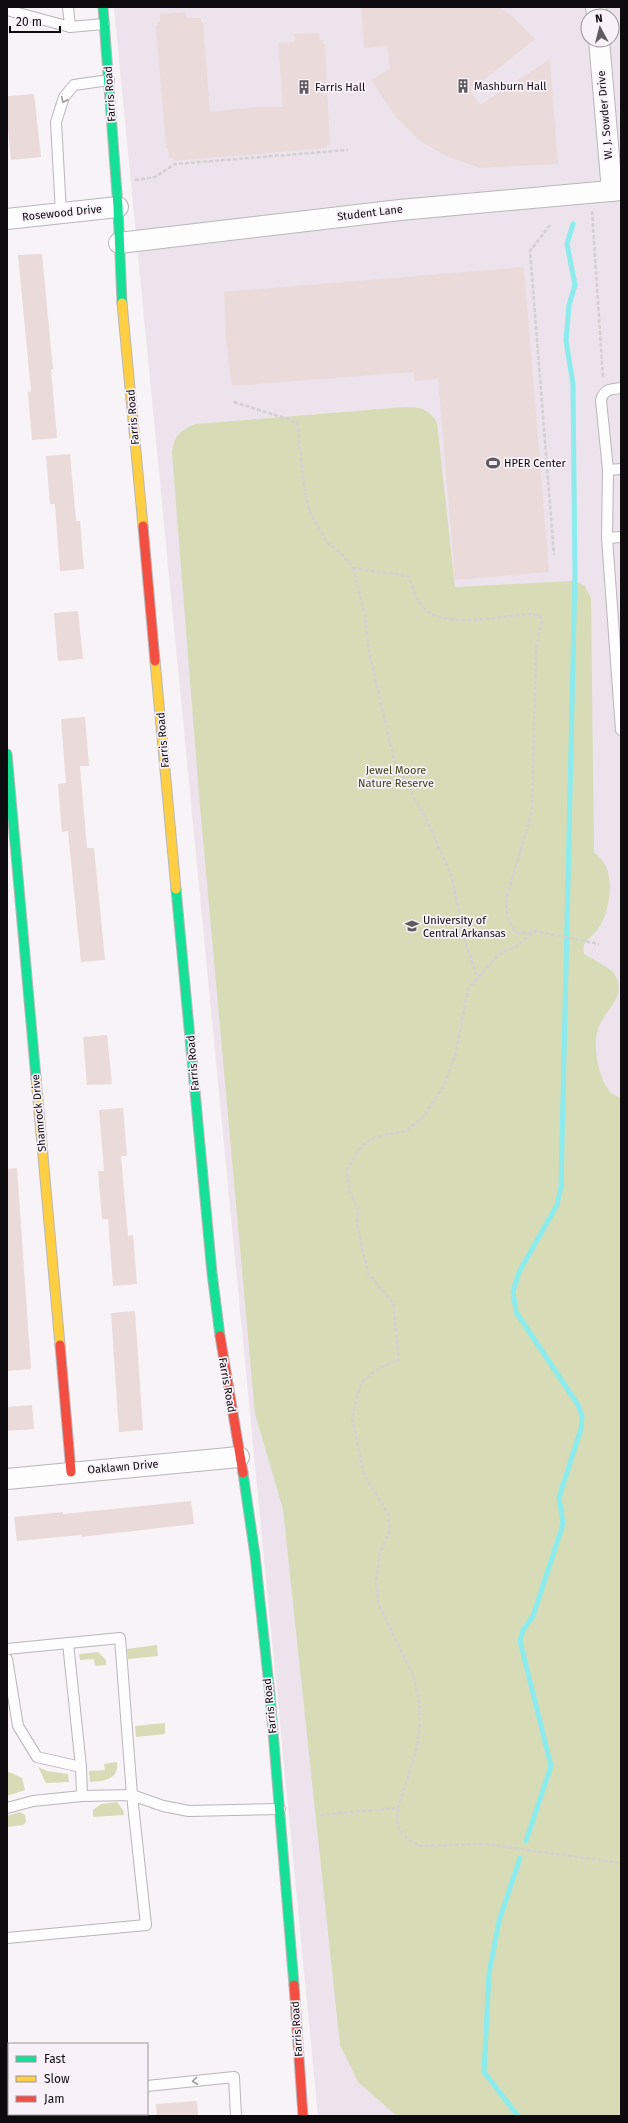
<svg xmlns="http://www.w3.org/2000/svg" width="628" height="2123" viewBox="0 0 628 2123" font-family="'Fira Sans',sans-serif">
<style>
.built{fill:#ede3ed;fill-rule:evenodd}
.green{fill:#d7dcb6}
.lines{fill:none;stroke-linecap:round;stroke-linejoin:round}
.stream{stroke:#8bebed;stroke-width:5}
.building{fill:#ebdada}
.lane-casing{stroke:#b9b6b9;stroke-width:12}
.street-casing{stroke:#b9b6b9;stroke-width:22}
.fast-casing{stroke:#b9b6b9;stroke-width:11}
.slow-casing{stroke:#b9b6b9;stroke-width:11}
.jam-casing{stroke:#b9b6b9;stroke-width:11}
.path{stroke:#d2d0d2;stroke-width:2.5;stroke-dasharray:4 2;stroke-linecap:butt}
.lane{stroke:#fefdfe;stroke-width:10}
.street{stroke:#fefdfe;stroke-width:20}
.fast{stroke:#16e098;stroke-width:9}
.slow{stroke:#ffcf43;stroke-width:9}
.jam{stroke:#f24e42;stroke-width:9}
.oneway{stroke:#9e9c9e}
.labels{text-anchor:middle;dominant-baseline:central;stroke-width:3.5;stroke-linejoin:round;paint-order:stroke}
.poi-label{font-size:11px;fill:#0d0b0e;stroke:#f9f1f9;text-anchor:start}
.street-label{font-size:11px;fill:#0d0b0e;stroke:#f9f1f9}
.park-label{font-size:11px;fill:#3c421b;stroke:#f9f1f9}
</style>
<rect width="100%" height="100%" fill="#f7f3f7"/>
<path class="built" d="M114 7H621V2116H318ZM588 16H612V40H588Z"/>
<g class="green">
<path d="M406 407C421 407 430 410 437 423L455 587 574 581 585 586 591 598 594 852C597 855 602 859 604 863 615 881 609 913 598 929 591 939 581 940 584 954 591 958 612 969 615 975 628 1000 601 1011 597 1033 593 1050 599 1079 610 1092 612 1095 618 1096 621 1098V2116H397L358 2082 340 2045 283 1509 255 1414 199 795 172 453C174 436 180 430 196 424Z"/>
<path d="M157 1645 158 1656 128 1659 127 1649Z"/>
<path d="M98 1652 106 1660V1665L95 1666 94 1659 80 1660 79 1654Z"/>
<path d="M165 1723V1734L136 1737 135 1726Z"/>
<path d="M117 1762C119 1780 104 1781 90 1782L89 1771 105 1770 104 1764Z"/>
<path d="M38 1767 47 1771 68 1774 69 1782 46 1783Z"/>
<path d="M7 1772H9L22 1778 25 1790 7 1796Z"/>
<path d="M117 1802 123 1810 124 1815 93 1817V1810L101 1804Z"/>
<path d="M20 1812 25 1815 26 1822 23 1825 7 1827V1816Z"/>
</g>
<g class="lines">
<g class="stream">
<path d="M526 1841 551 1766 520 1641 523 1630 533 1616 563 1524 559 1497 581 1429 582 1416 578 1405 516 1312 513 1291 519 1272 557 1205 561 1187 575 574 573 384 566 341 569 305 575 285 567 244 573 224"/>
<path d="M518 2116 484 2072 489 1973 499 1921 520 1858"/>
</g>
</g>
<g class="building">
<path d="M361 7H499L510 14 535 39 470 91 480 105 550 59 558 164 480 168 446 156 420 141 396 117 371 80 390 69 387 46 364 48Z"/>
<path d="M185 12 186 18H201V22H203L210 112 256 107H283L278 43 295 42 294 34 319 33 320 40H323V44H325L330 145H327V148L173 161V158H169L168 149 166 148 156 26H158V22H160V14Z"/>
<path d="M34 94 41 157 11 160 7 119V96Z"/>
<path d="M42 254 53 369 51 370 57 438 32 440 28 392 31 391 18 255Z"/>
<path d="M524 267 549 572 455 580 438 379 414 381V372L232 386 226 340 224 292Z"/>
<path d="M70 454 76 521H80L84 569 60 571 55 504H50L46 456Z"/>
<path d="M78 611 83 659 58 661 54 613Z"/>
<path d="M85 717 89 766H80L87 848H94L105 960 81 962 68 831 62 832 58 784 66 783 61 719Z"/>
<path d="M107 1035 112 1084 87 1085 83 1037Z"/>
<path d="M123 1108 127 1156H121L128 1236 133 1235 137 1284 113 1286 108 1219H102L98 1171H104L99 1110Z"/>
<path d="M17 1168 31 1369 7 1371V1169Z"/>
<path d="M135 1311 143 1430 119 1432 111 1313Z"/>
<path d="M32 1405 34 1429 7 1431V1407Z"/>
<path d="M191 1501 194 1524 81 1537V1535L17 1541 14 1517 63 1512V1514Z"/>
<path d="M197 2101 198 2116H157L156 2104Z"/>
</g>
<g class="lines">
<defs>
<g id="lane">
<path d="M7 10 70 27 68 7"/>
<path d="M70 27 104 24"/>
<path d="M61 213 56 122 64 97 74 85 109 80"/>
<path d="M621 388C611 389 604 389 601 400L608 470 607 538 621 730"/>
<path d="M608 470 621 469"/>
<path d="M607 538 621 537"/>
<path d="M68 1643 81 1767"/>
<path d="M7 1649 120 1638 132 1795 146 1925 7 1938"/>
<path d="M7 1659 18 1726 37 1757 81 1767 82 1796 33 1801 7 1808"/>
<path d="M82 1796 132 1795 163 1806 189 1811 280 1809"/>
<path d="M147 2086 234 2077 236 2116"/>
<path d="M113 2114V2116"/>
<path d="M128 2114 129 2116"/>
</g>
<g id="street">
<path d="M596 7 597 16"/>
<path d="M599 40 612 191"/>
<path d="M7 219 118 207"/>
<path d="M119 243 400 210 621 190"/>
<path d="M7 1479 239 1457"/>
</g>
<g id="fast">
<path d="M103 7 118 207 122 303"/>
<path d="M7 754 36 1078"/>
<path d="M176 889 212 1273 220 1336"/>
<path d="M243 1473 255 1555 270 1695 294 1985"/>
</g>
<g id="slow">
<path d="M122 303 143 526"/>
<path d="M155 661 176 889"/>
<path d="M36 1078 60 1345"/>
</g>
<g id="jam">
<path d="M143 526 155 661"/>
<path d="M220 1336 243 1473"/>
<path d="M60 1345 71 1472"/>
<path d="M294 1985 303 2116"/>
</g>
</defs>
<use href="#lane" class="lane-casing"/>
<use href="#street" class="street-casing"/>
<use href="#fast" class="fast-casing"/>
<use href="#slow" class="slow-casing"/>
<use href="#jam" class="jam-casing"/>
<g class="path">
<path d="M135 180 155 177 175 164 348 150"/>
<path d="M592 211 603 378"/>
<path d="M550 225 530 251 554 555"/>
<path d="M234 402 297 422 304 485 309 510 328 544 340 552 353 568 365 615 368 647 394 760 429 825 452 877 463 934 478 979"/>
<path d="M353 568 408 576C413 588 418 606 430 613 453 627 503 616 530 614L539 616 542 619 536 649 532 811 506 900C506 914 508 925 519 934L536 931 599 944"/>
<path d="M398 1808 397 1820 399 1830 408 1840 420 1846 485 1844 621 1863"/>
<path d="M320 1815 398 1808 416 1751 420 1723 419 1701 414 1678 379 1605 376 1582 380 1553 390 1530 388 1514 364 1474 352 1418 361 1382 381 1367 399 1360 393 1303 368 1273 357 1225 358 1209 349 1191 347 1170 359 1149 367 1142 375 1137 406 1131 424 1116 444 1085 455 1056 468 989 499 954 515 947 536 931"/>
</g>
<use href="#lane" class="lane"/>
<use href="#street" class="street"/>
<use href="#fast" class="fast"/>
<use href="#slow" class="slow"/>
<use href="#jam" class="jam"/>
</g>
<defs><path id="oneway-chevron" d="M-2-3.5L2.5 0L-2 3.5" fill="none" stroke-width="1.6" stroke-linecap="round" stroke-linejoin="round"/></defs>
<g class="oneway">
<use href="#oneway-chevron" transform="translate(64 100) rotate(116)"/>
<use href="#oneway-chevron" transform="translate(195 2081) rotate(174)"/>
</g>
<defs>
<symbol id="building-bare" viewBox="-9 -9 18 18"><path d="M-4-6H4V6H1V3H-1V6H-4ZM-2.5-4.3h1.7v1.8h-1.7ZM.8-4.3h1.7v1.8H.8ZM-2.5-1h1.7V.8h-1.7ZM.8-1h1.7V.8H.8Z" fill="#5f5c60" stroke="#f9f1f9" stroke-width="2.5" paint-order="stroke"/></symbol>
<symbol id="stadium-bare" viewBox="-9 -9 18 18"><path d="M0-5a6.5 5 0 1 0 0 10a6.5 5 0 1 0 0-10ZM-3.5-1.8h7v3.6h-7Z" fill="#5f5c60" stroke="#f9f1f9" stroke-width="2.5" paint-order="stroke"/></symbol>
<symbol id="university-bare" viewBox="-9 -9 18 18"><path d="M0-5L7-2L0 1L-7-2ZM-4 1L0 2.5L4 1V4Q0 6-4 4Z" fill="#5f5c60" stroke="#f9f1f9" stroke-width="2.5" paint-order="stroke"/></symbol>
</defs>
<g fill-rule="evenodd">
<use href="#building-bare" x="453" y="76" width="20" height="20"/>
<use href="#building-bare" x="294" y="77" width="20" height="20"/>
<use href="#stadium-bare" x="483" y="453" width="20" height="20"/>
<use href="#university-bare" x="402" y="916" width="20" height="20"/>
</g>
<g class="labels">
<g class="poi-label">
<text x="474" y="86">Mashburn Hall</text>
<text x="315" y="87">Farris Hall</text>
<text x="504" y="463">HPER Center</text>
<text x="423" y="920">University of<tspan x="423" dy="13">Central Arkansas</tspan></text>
</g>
<g class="street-label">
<text transform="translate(110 94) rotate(-94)">Farris Road</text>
<text transform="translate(605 115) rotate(-95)">W. J. Sowder Drive</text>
<text transform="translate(62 213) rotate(-6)">Rosewood Drive</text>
<text transform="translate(370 213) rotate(-7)">Student Lane</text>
<text transform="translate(133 417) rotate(-95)">Farris Road</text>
<text transform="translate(163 740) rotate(-95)">Farris Road</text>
<text transform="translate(193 1063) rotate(-95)">Farris Road</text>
<text transform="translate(39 1113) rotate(-95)">Shamrock Drive</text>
<text transform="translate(227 1385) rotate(80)">Farris Road</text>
<text transform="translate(123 1467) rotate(-5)">Oaklawn Drive</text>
<text transform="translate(270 1706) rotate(-96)">Farris Road</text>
<text transform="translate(297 2029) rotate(-94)">Farris Road</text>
</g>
<g class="park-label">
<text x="396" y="770">Jewel Moore<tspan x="396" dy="13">Nature Reserve</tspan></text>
</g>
</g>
<rect width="628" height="2123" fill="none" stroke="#0d0b0e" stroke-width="16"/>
<rect x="8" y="2043" width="140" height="72" fill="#f9f1f9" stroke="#9b959b"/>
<rect x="16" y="2056" width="20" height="6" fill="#16e098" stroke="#9b959b"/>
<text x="44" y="2063" font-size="12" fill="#0d0b0e">Fast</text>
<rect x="16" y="2076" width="20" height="6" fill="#ffcf43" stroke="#9b959b"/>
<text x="44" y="2083" font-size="12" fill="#0d0b0e">Slow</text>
<rect x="16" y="2096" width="20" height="6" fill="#f24e42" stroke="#9b959b"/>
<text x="44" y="2103" font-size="12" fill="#0d0b0e">Jam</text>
<g transform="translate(600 28) rotate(353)"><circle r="19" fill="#f9f1f9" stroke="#9b959b"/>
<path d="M0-3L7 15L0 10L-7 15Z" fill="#5f5c60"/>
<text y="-6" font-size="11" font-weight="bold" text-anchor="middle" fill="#0d0b0e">N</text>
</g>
<path d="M10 26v6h50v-6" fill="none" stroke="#0d0b0e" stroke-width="2"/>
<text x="16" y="26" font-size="12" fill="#0d0b0e" stroke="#f9f1f9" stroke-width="3" paint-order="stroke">20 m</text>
</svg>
